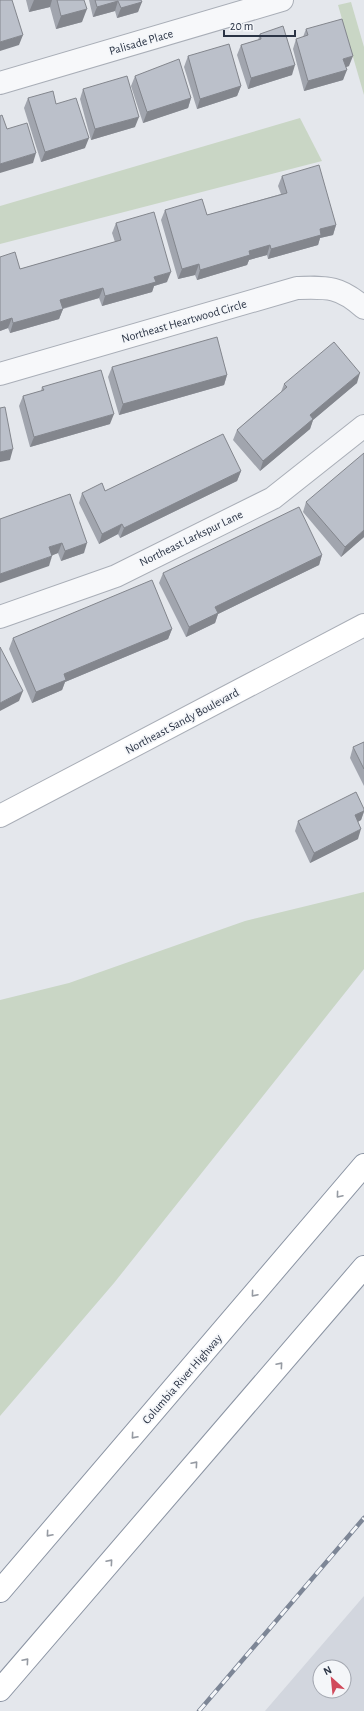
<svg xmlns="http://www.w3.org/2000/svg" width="364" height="1711" viewBox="0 0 364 1711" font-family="'Alegreya Sans',sans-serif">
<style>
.built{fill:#d2d6de;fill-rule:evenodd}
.green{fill:#c9d6c5}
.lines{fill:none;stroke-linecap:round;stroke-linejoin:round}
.street-casing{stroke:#a9aeb7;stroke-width:24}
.secondary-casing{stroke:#a9aeb7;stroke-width:24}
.highway-casing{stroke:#8b94a3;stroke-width:24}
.street{stroke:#f7f8fa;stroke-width:22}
.secondary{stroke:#fff;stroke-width:22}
.highway{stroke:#fff;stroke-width:22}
.rail-casing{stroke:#7d8696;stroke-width:4.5}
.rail{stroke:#f4f6f9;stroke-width:3;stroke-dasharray:9;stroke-linecap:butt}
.wall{fill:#a1a5ae}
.shaded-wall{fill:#83868d}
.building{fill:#bbc0ca;stroke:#83868d}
.oneway{stroke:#959aa2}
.labels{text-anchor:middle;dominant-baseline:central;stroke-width:3.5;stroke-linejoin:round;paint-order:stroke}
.street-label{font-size:12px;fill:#2b3445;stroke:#f4f6f9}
</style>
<rect width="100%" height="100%" fill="#e4e7ec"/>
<path class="built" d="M364 1596V1711H265ZM320 1667H344V1691H320Z"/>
<g class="green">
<path d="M351 2 364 47V95L338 5Z"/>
<path d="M300 118 322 161 0 244V206Z"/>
<path d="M364 892V969L114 1283 0 1416V1000L69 983 245 921Z"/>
</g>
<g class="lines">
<defs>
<g id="street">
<path d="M0 83 282 0"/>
<path d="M0 374 297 288C327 287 340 286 364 308"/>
<path d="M0 617 116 576 273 498 364 426"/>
</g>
<path id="secondary" d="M0 816 364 625"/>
<g id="highway">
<path d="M0 1591 364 1165"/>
<path d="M0 1690 364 1267"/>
</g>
</defs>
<use href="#street" class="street-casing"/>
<use href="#secondary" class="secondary-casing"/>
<use href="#highway" class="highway-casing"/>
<use href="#street" class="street"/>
<use href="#secondary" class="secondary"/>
<use href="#highway" class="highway"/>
<defs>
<path id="rail" d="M199 1711 364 1518"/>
</defs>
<use href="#rail" class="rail-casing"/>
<use href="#rail" class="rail"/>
</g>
<g class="wall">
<path d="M26 0H84L82 22 56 29 50 7 29 12Z"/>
<path d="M89 0H141L138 12 117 18 115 11 93 17Z"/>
<path d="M306 29 349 66 346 67 343 80 304 91 293 49 296 39 303 37Z"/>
<path d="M260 34 292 75 248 89 237 55 241 45 258 40Z"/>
<path d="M188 56 241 86 237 96 197 109 184 67Z"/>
<path d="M135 76 191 98 188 108 143 123 131 86Z"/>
<path d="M83 89 135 127 91 140 80 99Z"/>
<path d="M28 98 56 104 85 148 41 162 24 108Z"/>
<path d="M282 176 336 225 333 235 320 238 318 245 268 259 267 255 249 260 247 265 197 280 195 275 178 279 161 220 165 210 207 215 281 194 278 186Z"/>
<path d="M116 223 167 282 154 286 152 292 102 306 99 298 63 309 59 319 10 333 8 328 0 331V257L20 269 115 242 112 233Z"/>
<path d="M112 367 227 375 224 385 119 415 108 377Z"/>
<path d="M357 383 313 420 310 429 260 471 233 440 237 430 281 392 284 384Z"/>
<path d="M42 387 110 424 30 447 19 406 23 396 41 391Z"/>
<path d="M241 471 237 481 120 538 118 534 99 544 79 503 82 493 105 491Z"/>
<path d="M70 494 84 553 61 561 58 553 52 555 49 566Z"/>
<path d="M306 502 364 537 341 557 303 512Z"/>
<path d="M322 555 319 565 218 614 215 623 186 637 159 583 163 573Z"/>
<path d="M172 629 168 639 65 682 62 690 32 703 9 649 13 638Z"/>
<path d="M364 742V786L350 758 353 747Z"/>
<path d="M364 809V812L361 820 358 822V839L310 863 295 831 298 821Z"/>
</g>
<g class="shaded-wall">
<path d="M34 0H52L50 7 29 12Z"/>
<path d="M118 1 115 11 93 17 97 7Z"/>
<path d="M142 2 138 12 117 18 121 8Z"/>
<path d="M87 9 82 22 56 29 61 16Z"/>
<path d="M23 35 19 45 0 51V42Z"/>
<path d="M353 56 349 66 340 69 343 59Z"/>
<path d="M295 65 292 75 248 89 251 78Z"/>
<path d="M347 70 343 80 304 91 308 81Z"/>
<path d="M241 86 237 96 197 109 200 99Z"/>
<path d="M191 98 188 108 143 123 147 112Z"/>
<path d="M139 117 135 127 91 140 95 129Z"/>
<path d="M89 138 85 148 41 162 45 152Z"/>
<path d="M36 153 33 163 0 173V164Z"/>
<path d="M336 225 333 235 320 238 318 245 268 259 271 249 320 229Z"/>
<path d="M270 245 267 255 249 260 247 265 197 280 200 270 249 251Z"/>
<path d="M199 264 195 275 178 279 182 269Z"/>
<path d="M171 272 167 282 154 286 152 292 102 306 105 296 154 277Z"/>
<path d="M103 288 99 298 57 310 60 300Z"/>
<path d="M63 309 59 319 10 333 13 323Z"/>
<path d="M12 318 8 328 0 331V322Z"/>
<path d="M360 373 357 383 313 420 310 429 260 471 263 461 310 415Z"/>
<path d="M227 375 224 385 119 415 123 404Z"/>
<path d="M114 414 110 424 30 447 34 437Z"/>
<path d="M13 449 10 460 0 462V452Z"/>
<path d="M241 471 237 481 120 538 124 528Z"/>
<path d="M122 524 118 534 99 544 102 534Z"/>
<path d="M364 530V537L341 557 345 547Z"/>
<path d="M62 543 58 553 46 558 49 547Z"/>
<path d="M87 543 84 553 61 561 65 551Z"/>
<path d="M322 555 319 565 218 614 215 623 186 637 189 627 215 607Z"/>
<path d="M52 556 49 566 0 583V574Z"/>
<path d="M172 629 168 639 65 682 62 690 32 703 36 692 64 674Z"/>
<path d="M23 691 19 701 0 711V703Z"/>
<path d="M364 811 361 820 351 825 355 815Z"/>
<path d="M361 829 358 839 310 863 314 853Z"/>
</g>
<g class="building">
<path d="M0 0H12L23 35 0 42Z"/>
<path d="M57 0H84L87 9 61 16Z"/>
<path d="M95 0H141L142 2 121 8 118 1 97 7Z"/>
<path d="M342 19 353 56 343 59 347 70 308 81 296 39 308 35 306 29Z"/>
<path d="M283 26 295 65 251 78 241 45 261 39 260 34Z"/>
<path d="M229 44 241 86 200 99 188 56Z"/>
<path d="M179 59 191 98 147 112 135 76Z"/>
<path d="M127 76 139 117 95 129 83 89Z"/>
<path d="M53 91 56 104 76 98 89 138 45 152 28 98Z"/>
<path d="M2 115 7 129 27 123 36 153 0 164V116Z"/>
<path d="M319 165 336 225 320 229 321 235 271 249 270 245 249 251 250 255 200 270 199 264 182 269 165 210 202 199 207 215 287 193 282 176Z"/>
<path d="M154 212 171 272 154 277 156 282 105 296 103 288 60 300 63 309 13 323 12 318 0 322V257L15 252 20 269 121 240 116 223Z"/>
<path d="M217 337 227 375 123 404 112 367Z"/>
<path d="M334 342 360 373 310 415 313 419 263 461 237 430 287 387 284 384Z"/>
<path d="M101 370 114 414 34 437 23 396 44 390 42 387Z"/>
<path d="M5 407 13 449 0 452V408Z"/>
<path d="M223 434 241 471 124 528 122 524 102 534 82 493 102 483 105 491Z"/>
<path d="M364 453V530L345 547 306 502Z"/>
<path d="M70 494 87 543 65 551 62 543 49 547 52 556 0 574V519Z"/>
<path d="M299 507 322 555 215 607 218 613 189 627 163 573Z"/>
<path d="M152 580 172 629 64 674 66 680 36 692 13 638Z"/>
<path d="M0 647 23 691 0 703Z"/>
<path d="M364 742V769L353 747Z"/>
<path d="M356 792 364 809V811L355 815 361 829 314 853 298 821Z"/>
</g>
<defs><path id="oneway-chevron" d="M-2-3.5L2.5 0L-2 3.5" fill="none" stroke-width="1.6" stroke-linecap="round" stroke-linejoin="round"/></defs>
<g class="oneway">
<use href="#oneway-chevron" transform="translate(339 1195) rotate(130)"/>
<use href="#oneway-chevron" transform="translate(254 1294) rotate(130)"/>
<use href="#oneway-chevron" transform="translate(280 1365) rotate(-49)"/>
<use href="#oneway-chevron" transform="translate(134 1436) rotate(131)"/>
<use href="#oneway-chevron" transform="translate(195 1464) rotate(-49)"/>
<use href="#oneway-chevron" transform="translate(49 1534) rotate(131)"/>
<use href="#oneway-chevron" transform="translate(110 1562) rotate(-49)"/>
<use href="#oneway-chevron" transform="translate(26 1661) rotate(-49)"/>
</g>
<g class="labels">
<g class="street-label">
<text transform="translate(141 42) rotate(-16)">Palisade Place</text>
<text transform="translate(184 321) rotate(-16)">Northeast Heartwood Circle</text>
<text transform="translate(191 538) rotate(-26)">Northeast Larkspur Lane</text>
<text transform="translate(182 721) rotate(-28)">Northeast Sandy Boulevard</text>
<text transform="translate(182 1379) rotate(-49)">Columbia River Highway</text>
</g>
</g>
<g transform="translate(332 1679) rotate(333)"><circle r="19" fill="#f4f6f9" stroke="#a4a8b1"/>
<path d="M0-3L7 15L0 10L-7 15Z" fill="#d1495b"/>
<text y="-6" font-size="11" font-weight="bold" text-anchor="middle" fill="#2b3445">N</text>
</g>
<path d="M224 30v6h71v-6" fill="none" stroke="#2b3445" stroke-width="2"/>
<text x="230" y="30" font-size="12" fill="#2b3445" stroke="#f4f6f9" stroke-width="3" paint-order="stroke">20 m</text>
</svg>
